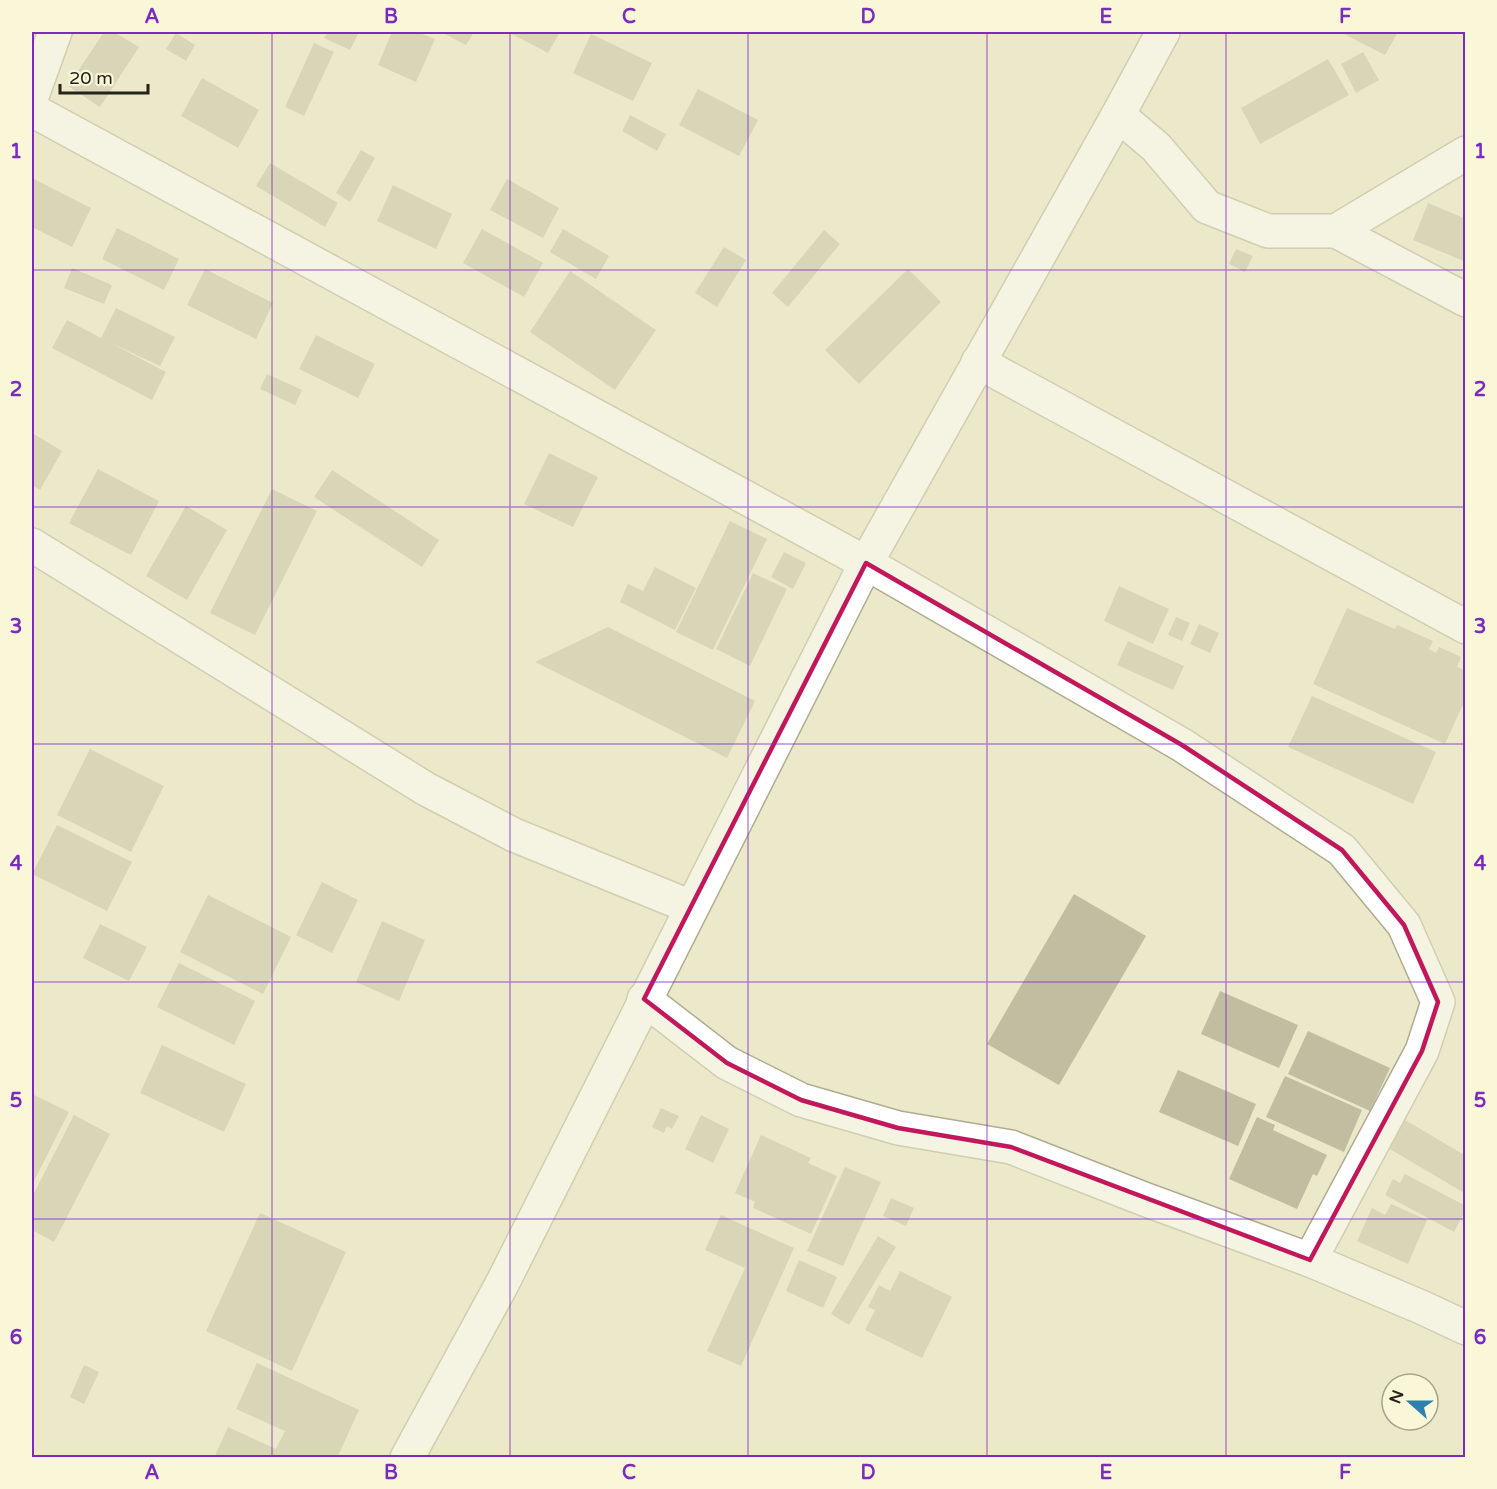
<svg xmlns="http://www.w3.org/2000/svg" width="1497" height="1489" viewBox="0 0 1497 1489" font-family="'Varela Round',sans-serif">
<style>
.building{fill:#c1bda0}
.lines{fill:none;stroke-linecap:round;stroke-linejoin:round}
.minor-casing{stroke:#b0ac90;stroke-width:36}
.minor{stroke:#fff;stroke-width:33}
.marked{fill:none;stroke:#c2185b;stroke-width:4.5;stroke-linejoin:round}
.grid{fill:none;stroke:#7b2cbf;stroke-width:1.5;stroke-opacity:0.55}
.neatline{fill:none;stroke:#7b2cbf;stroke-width:2}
.grid-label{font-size:20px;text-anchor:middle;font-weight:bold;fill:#7b2cbf}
</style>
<rect width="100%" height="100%" fill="#ece9cb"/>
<g class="building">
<path d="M104 32H114L139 47 100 107 68 86Z"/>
<path d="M328 32H359L350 50 324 38Z"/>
<path d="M392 32H417L435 39 416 82 378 65Z"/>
<path d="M441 32H474L466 45Z"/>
<path d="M508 32H560L548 53Z"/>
<path d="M1340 32H1398L1385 55Z"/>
<path d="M176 33 195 45 186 61 166 49Z"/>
<path d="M591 34 652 63 633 101 573 73Z"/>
<path d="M314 43 334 52 304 116 285 107Z"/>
<path d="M1363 52 1379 80 1356 93 1341 64Z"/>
<path d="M1328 59 1349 95 1260 144 1241 108Z"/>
<path d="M202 78 259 110 238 148 181 116Z"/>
<path d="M698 89 758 120 739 156 679 125Z"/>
<path d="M630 115 666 134 657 151 622 131Z"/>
<path d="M361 150 375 158 350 202 336 193Z"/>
<path d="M270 163 338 203 325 227 256 186Z"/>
<path d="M32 178 91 208 72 247 32 227Z"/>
<path d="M507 179 559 208 543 238 490 210Z"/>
<path d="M393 185 452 214 436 249 377 221Z"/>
<path d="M1428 203 1466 219V262L1413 240Z"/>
<path d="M117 228 179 259 164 290 102 259Z"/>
<path d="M482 229 543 263 524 297 463 263Z"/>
<path d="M563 229 609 256 596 279 550 252Z"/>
<path d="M824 230 840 244 788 307 772 293Z"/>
<path d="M724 247 746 260 717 307 695 293Z"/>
<path d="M1236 249 1253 256 1245 272 1229 264Z"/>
<path d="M72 268 112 285 104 304 64 288Z"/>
<path d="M205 269 273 303 256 339 187 305Z"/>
<path d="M908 269 941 302 859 384 825 350Z"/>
<path d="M570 271 656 330 615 390 530 332Z"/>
<path d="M116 308 175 337 160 366 111 343 166 372 152 400 52 348 67 320 101 338Z"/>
<path d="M316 335 375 364 358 398 299 369Z"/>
<path d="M267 374 302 390 295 405 260 389Z"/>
<path d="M32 433 62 451 40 490 32 485Z"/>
<path d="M549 453 598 477 573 527 524 504Z"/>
<path d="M98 469 159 501 131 555 69 523Z"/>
<path d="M332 470 439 540 422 567 314 497Z"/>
<path d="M272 489 317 511 255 635 210 613Z"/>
<path d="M186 506 227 530 187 600 146 576Z"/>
<path d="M730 521 767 539 713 650 676 632Z"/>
<path d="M784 552 806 563 793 589 771 577Z"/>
<path d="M655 567 696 588 675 630 620 602 628 584 643 591Z"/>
<path d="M753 573 787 589 750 666 716 649Z"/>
<path d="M1119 586 1169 609 1153 644 1104 621Z"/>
<path d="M1347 608 1395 629 1397 625 1433 641 1429 649 1436 653 1439 647 1461 657 1457 667 1466 671V698L1445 744 1313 684Z"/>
<path d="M1176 617 1190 623 1182 641 1168 635Z"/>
<path d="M1199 624 1219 633 1210 653 1190 644Z"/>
<path d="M608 627 755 701 727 758 535 662Z"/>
<path d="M1128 641 1184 666 1173 690 1117 665Z"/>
<path d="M1312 696 1436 752 1413 804 1288 747Z"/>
<path d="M90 749 164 786 131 852 57 815Z"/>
<path d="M57 825 132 862 107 911 32 874Z"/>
<path d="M322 882 358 900 332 953 296 935Z"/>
<path d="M1074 894 1146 936 1059 1085 987 1044Z"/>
<path d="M208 895 291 937 263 994 180 952Z"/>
<path d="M382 921 425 940 399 1001 356 982Z"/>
<path d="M100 924 147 947 129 981 83 958Z"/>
<path d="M179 963 255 1001 234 1045 157 1007Z"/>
<path d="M1220 991 1298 1025 1279 1068 1201 1034Z"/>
<path d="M1308 1031 1390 1068 1370 1111 1288 1074Z"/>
<path d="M162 1045 246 1084 224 1132 140 1093Z"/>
<path d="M1178 1070 1256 1104 1238 1146 1159 1112Z"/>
<path d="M1285 1076 1362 1110 1344 1152 1266 1117Z"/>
<path d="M32 1094 69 1112 32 1185Z"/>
<path d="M661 1108 679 1116 672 1129 667 1126 664 1133 652 1127Z"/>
<path d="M74 1115 110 1134 54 1242 32 1230V1197Z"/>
<path d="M701 1115 729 1129 713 1163 685 1149Z"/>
<path d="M1257 1117 1275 1125 1273 1130 1327 1155 1317 1176 1313 1174 1297 1209 1229 1179Z"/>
<path d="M1405 1120 1466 1156V1194L1388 1148Z"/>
<path d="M761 1135 811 1158 808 1163 837 1176 811 1234 753 1208 755 1202 735 1193Z"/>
<path d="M845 1167 881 1182 843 1266 807 1251Z"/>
<path d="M1405 1174 1466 1206V1209L1454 1232 1385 1195 1393 1179 1400 1183Z"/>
<path d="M891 1198 914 1208 906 1226 883 1216Z"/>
<path d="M1391 1204 1427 1220 1408 1264 1357 1241 1372 1208 1385 1215Z"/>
<path d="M260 1213 346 1252 292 1371 206 1331Z"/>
<path d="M721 1215 794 1248 741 1366 707 1351 745 1268 705 1250Z"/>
<path d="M878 1236 896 1247 849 1325 831 1314Z"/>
<path d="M799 1260 837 1277 823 1308 786 1291Z"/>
<path d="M900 1271 952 1297 922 1358 865 1330 875 1310 868 1307 879 1285 890 1291Z"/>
<path d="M257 1363 359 1410 337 1458H214L228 1427 276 1449 285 1431 236 1409Z"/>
<path d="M84 1365 99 1372 84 1404 70 1397Z"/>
</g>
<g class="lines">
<defs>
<g id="minor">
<path d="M32 96 55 32"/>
<path d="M32 110 866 563 1182 745 1342 850 1404 925 1438 1002 1422 1051 1310 1260"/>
<path d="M1118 115 1156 147 1207 207 1268 231H1336L1466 300"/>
<path d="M1336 231 1466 153"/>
<path d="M978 362 1466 627"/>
<path d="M32 545 426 789 514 835 691 907"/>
<path d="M644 999 727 1063 801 1100 898 1128 1011 1147 1144 1199 1310 1260 1421 1307 1466 1328"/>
<path d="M407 1458 502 1284 866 563 1118 115 1163 32"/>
</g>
</defs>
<use href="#minor" class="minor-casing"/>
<use href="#minor" class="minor"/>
</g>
<path d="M0 0H1497V1489H0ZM866 563 1182 745 1342 850 1404 925 1438 1002 1422 1051 1310 1260 1011 1147 898 1128 801 1100 727 1063 644 999Z" fill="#ece9cb" fill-opacity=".55" fill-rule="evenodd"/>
<path class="marked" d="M866 563 1182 745 1342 850 1404 925 1438 1002 1422 1051 1310 1260 1011 1147 898 1128 801 1100 727 1063 644 999Z"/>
<path class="grid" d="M272 32V1458M510 32V1458M748 32V1458M987 32V1458M1226 32V1458M32 270H1466M32 507H1466M32 744H1466M32 982H1466M32 1219H1466"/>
<rect width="1497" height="1489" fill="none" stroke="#faf6d8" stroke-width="66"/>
<g transform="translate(1410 1402) rotate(291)"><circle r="28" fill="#faf6d8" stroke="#a4a28b" stroke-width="1.5"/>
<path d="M0-4.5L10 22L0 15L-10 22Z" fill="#2d80b0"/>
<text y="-9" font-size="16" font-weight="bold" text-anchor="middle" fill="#242318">N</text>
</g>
<path d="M60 84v9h88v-9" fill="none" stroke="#242318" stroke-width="3"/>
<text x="69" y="84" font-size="18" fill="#242318" stroke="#faf6d8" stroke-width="4.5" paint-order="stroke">20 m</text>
<rect x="33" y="33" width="1431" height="1423" class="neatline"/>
<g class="grid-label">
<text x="152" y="23">A</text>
<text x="391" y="23">B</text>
<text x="629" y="23">C</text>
<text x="868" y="23">D</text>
<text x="1106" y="23">E</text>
<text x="1345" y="23">F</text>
<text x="16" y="158">1</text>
<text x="1480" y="158">1</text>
<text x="16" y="396">2</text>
<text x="1480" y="396">2</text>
<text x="16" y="633">3</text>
<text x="1480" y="633">3</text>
<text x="16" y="870">4</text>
<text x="1480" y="870">4</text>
<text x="16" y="1107">5</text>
<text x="1480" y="1107">5</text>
<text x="16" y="1344">6</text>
<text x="1480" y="1344">6</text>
<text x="152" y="1479">A</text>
<text x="391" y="1479">B</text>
<text x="629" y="1479">C</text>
<text x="868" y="1479">D</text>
<text x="1106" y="1479">E</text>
<text x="1345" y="1479">F</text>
</g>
</svg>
